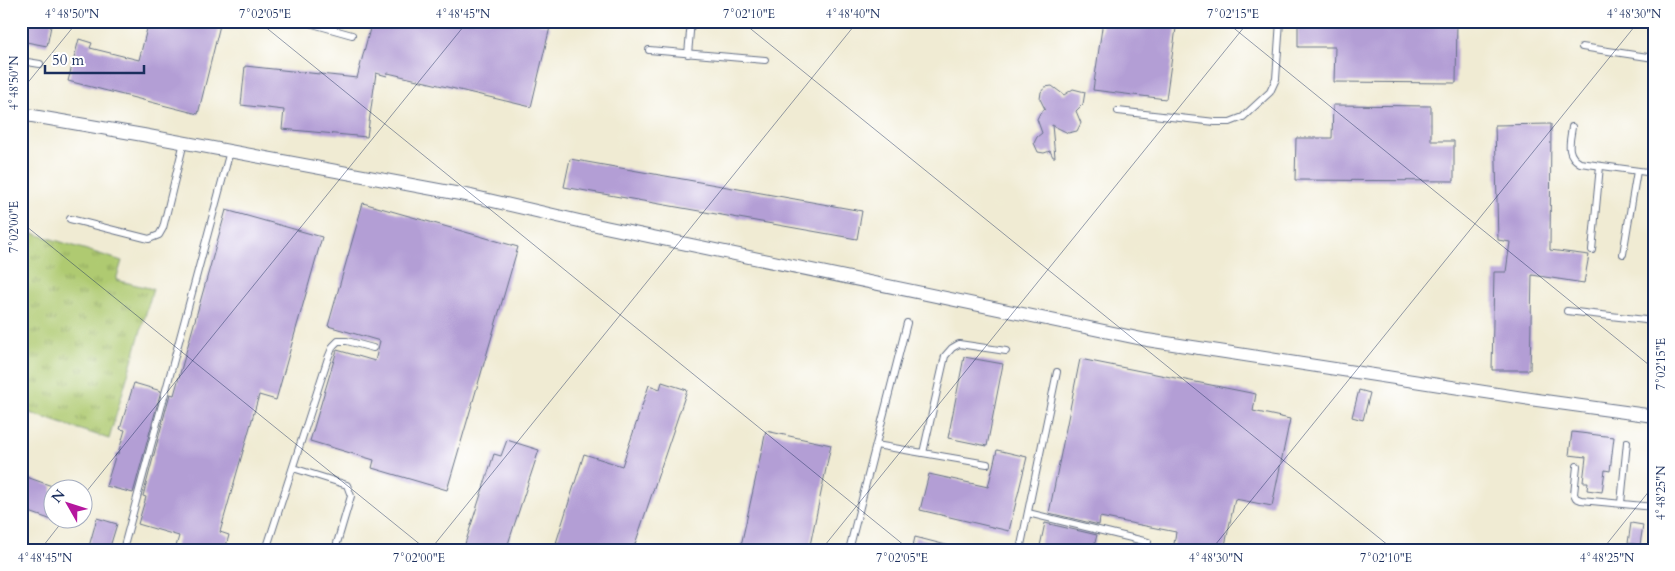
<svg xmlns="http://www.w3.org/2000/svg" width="1675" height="571" viewBox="0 0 1675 571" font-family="Cardo,serif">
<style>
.grass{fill:url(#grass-tufts);stroke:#657c68}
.building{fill:#b39ed5}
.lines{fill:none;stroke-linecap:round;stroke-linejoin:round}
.service-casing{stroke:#667187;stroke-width:8}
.minor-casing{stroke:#667187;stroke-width:14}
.service{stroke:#fff;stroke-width:6}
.minor{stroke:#fff;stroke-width:12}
.ticks{fill:none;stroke:#1b2f5e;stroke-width:1;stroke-opacity:0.45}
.neatline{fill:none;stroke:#1b2f5e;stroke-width:2}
.ticks-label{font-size:12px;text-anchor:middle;fill:#1b2f5e}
</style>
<defs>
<pattern id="grass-tufts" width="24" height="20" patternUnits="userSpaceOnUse" patternTransform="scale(1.25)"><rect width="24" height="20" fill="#afca71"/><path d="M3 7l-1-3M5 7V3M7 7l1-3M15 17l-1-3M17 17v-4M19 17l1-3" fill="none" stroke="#8ea460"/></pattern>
</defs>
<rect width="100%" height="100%" fill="#fff"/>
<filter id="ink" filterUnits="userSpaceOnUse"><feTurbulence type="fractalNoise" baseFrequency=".02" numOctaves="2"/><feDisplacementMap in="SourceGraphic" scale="10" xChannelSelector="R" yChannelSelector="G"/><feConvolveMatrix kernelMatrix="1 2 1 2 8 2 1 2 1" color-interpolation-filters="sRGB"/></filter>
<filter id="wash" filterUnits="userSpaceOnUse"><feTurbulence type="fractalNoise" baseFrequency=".0096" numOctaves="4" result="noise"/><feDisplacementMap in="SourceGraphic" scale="20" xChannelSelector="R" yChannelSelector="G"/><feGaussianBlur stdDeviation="1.12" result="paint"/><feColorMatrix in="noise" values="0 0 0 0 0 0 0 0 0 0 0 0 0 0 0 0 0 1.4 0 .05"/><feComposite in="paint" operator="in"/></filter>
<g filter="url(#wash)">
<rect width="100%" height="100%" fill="#f0ebd3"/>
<path class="grass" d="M26 231 122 261 116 280 153 289 109 439 21 410V248Z"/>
<g id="blocks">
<g class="building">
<path d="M21 21H52L47 46 21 41Z"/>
<path d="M149 21H221L198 114 68 81 79 39 92 43 90 48 139 60Z"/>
<path d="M372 21H531L550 27 531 107 388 73 387 76 376 73 367 137 282 129 284 110 241 105 245 66 357 78Z"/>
<path d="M1103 21H1177L1166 99 1093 90Z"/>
<path d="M1298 21H1457L1456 83 1334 82 1335 47H1298Z"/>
<path d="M1052 86 1064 95 1073 89 1085 92 1083 104 1076 111 1081 123 1077 131 1068 133 1052 125 1055 157H1053L1050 151 1044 153 1038 152 1034 143 1037 137 1042 133 1037 119 1040 113 1045 109 1040 99 1041 92 1045 87Z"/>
<path d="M1333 105 1431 106V141H1454V181L1295 180 1296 138H1332Z"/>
<path d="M1551 124 1550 250 1589 255 1584 283 1532 275 1530 370H1492L1494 272H1506L1510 242 1498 240 1495 125Z"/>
<path d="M570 159 862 211 857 239 564 187Z"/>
<path d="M363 203 518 247 447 490 372 468 374 460 310 441 337 350 375 361 380 341 328 326Z"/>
<path d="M226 210 322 237 276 400 259 395 220 532 229 535 225 550H175L179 536 138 524 146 497 143 496 170 394 174 395Z"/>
<path d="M964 357 1003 364 987 446 948 438Z"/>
<path d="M1080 359 1256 394 1253 411 1290 419 1272 506 1235 499 1224 550H1173L1176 532 1100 517 1099 525 1049 513Z"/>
<path d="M662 382 687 390 633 550H578L556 543 584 454 622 466 649 385 660 389Z"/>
<path d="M134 383 161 391 133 493 106 486 116 454H118L125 430 120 429Z"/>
<path d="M1359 390 1370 393 1363 420 1352 417Z"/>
<path d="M766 431 831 445 809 550H740Z"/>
<path d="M1572 432 1614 437 1610 471 1605 470 1602 492 1587 490 1588 482H1583L1586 457 1569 455Z"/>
<path d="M507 440 539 450 506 550H463L494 454 501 456Z"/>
<path d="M997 450 1027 457 1009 531 920 510 929 474 988 487Z"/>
<path d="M21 475 52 486V520L21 509Z"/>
<path d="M97 518 117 524 109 550H88Z"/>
<path d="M1045 523 1097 535 1093 550H1058L1040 546Z"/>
<path d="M1631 523 1643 525 1640 545 1628 543Z"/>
<path d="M915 537 950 546V550H912Z"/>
</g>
</g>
</g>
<g filter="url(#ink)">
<use href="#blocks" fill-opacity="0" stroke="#667187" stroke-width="1"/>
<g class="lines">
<defs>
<g id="service">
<path d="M302 21 352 35"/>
<path d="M1582 47 1654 58"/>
<path d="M649 50 765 60"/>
<path d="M688 54 691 21"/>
<path d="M21 61 40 64"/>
<path d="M1118 111 1215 122H1230L1243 117 1270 92 1276 79 1280 21"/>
<path d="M1572 127C1570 142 1565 154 1580 163L1654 173"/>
<path d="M70 219 149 239 159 235 163 228 184 142"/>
<path d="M1592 250 1600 166"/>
<path d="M1623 254 1637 171"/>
<path d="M1567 311 1654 321"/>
<path d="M876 445 987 464"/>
<path d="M923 453 945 356 952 348 959 344 1006 351"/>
<path d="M1577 466 1574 494 1576 498 1581 500 1654 507"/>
<path d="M293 468 347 485 351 496 335 550"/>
<path d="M1621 503 1627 442"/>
<path d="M1028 513 1148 542"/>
<path d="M123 550 230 151"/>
<path d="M266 550 328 358 333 346 338 341H347L373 348"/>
<path d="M849 550 907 323"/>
<path d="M1020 550 1057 372"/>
</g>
<path id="minor" d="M21 114 143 135 471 196 605 227 1147 340 1537 400 1654 416"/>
</defs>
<use href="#service" class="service-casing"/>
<use href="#minor" class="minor-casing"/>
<use href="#service" class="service"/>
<use href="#minor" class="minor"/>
</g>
</g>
<path class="ticks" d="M258 21 910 550M741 21 1394 550M1225 21 1654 369M21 91 78 21M21 222 427 550M82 497 468 21M40 550 65 518M430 550 858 21M821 550 1249 21M1211 550 1639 21M1602 550 1654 485"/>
<rect width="1675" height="571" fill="none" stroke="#fff" stroke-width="55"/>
<g transform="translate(68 504) rotate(309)"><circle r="24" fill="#ffffff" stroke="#a4acbf"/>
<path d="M0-4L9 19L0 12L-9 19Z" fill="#b5179e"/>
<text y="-8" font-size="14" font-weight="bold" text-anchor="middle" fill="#1b2f5e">N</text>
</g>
<path d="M45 65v8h99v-8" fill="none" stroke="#1b2f5e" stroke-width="2.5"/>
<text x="52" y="65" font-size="15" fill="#1b2f5e" stroke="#ffffff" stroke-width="4" paint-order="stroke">50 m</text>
<rect x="28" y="28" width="1620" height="516" class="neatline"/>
<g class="ticks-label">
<text x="72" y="18">4°48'50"N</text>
<text x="265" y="18">7°02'05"E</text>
<text x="463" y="18">4°48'45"N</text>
<text x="749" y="18">7°02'10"E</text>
<text x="853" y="18">4°48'40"N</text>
<text x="1233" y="18">7°02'15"E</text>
<text x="1634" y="18">4°48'30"N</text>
<text transform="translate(14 83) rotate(-90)" y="4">4°48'50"N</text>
<text transform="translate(14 227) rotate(-90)" y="4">7°02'00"E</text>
<text transform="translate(1661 364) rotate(-90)" y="4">7°02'15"E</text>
<text transform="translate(1661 493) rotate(-90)" y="4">4°48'25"N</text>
<text x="45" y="562">4°48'45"N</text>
<text x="419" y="562">7°02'00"E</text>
<text x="902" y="562">7°02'05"E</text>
<text x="1216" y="562">4°48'30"N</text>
<text x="1386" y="562">7°02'10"E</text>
<text x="1607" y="562">4°48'25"N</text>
</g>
</svg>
